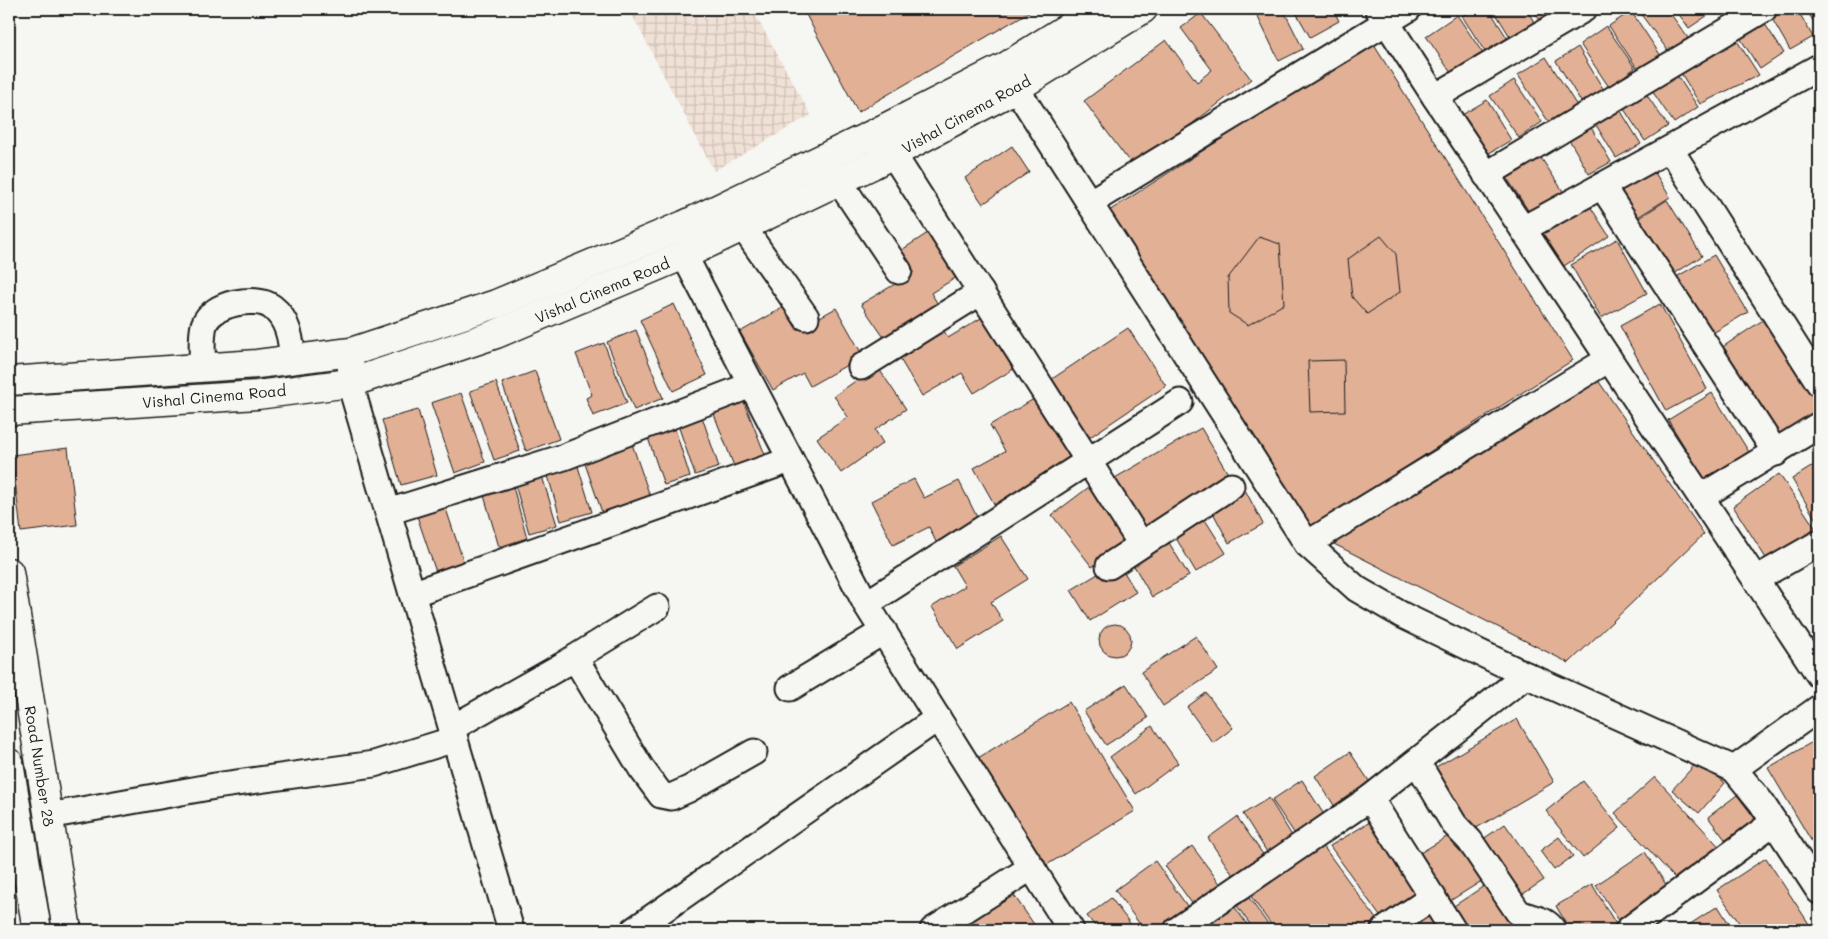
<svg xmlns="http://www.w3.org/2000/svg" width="1828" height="939" viewBox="0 0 1828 939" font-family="Mali,sans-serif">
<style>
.industrial{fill:url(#industrial-grid)}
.building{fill:#e2b095;stroke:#1c1c1c}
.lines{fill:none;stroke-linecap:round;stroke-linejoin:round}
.minor-casing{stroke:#1c1c1c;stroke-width:29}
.tertiary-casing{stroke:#1c1c1c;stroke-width:31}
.minor{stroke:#f6f6f2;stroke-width:25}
.tertiary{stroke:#f6f6f2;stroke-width:28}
.labels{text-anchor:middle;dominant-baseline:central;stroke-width:4;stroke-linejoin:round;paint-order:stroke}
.street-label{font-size:15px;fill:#1c1c1c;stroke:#f6f6f2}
</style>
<defs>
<pattern id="industrial-grid" width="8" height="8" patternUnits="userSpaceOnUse" patternTransform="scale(1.25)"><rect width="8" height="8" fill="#f0e1d6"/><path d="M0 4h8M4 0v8" fill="none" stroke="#cdc0b7"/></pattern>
</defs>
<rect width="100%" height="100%" fill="#f6f6f2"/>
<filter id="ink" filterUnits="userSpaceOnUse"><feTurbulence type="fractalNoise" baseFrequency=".02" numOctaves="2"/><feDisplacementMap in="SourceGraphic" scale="10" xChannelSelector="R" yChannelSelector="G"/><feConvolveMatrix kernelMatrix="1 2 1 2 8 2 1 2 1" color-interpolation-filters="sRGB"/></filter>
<g filter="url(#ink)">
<path class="industrial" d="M629 9H752L811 115 714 171Z"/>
<g class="building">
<path d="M803 9H1041L1029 12 858 112Z"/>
<path d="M1254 9H1283L1303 49 1279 61Z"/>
<path d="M1294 9H1333L1339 21 1310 37Z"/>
<path d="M1474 9H1489L1509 41 1487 55 1462 16Z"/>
<path d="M1493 9H1526L1538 28 1514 43Z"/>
<path d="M1533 9H1566L1543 25Z"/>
<path d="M1637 9H1667L1688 38 1669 52Z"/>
<path d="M1675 9H1713L1714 11 1689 28Z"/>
<path d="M1769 9H1797L1813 37 1790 50 1767 10Z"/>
<path d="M1806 9H1819V31Z"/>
<path d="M1631 11 1661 56 1639 71 1609 26Z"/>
<path d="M1201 13 1251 79 1134 168 1084 101 1166 40 1197 82 1212 70 1181 28Z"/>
<path d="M1457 15 1484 55 1453 76 1426 36Z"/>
<path d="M1759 15 1784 53 1760 69 1735 30Z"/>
<path d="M1606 26 1635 68 1609 87 1580 44Z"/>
<path d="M1732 33 1759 75 1700 104 1676 65Z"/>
<path d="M1372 42 1573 360 1311 528 1109 211Z"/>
<path d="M1578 47 1605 92 1583 105 1556 61Z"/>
<path d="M1546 57 1577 106 1550 124 1518 75Z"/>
<path d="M1671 66 1698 107 1674 123 1646 82Z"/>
<path d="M1514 80 1542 122 1519 138 1490 96Z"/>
<path d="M1642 88 1668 126 1645 141 1620 103Z"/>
<path d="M1487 100 1511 140 1481 158 1457 118Z"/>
<path d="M1614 100 1641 144 1616 158 1590 115Z"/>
<path d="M1585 117 1611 162 1589 174 1563 129Z"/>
<path d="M1012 146 1029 172 983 204 965 178Z"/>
<path d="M1534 147 1568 199 1535 221 1501 169Z"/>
<path d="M1652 168 1670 197 1633 220 1615 191Z"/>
<path d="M1667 200 1702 256 1666 279 1631 223Z"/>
<path d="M1588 203 1609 236 1564 266 1543 233Z"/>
<path d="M937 227 965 272 931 293 941 309 887 342 861 304 907 277 894 255Z"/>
<path d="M1381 236 1396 254 1400 292 1367 314 1352 297 1348 259Z"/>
<path d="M1259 237 1280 244 1284 304 1248 325 1229 313 1228 278Z"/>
<path d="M1617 239 1647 293 1601 318 1571 265Z"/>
<path d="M1714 255 1748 312 1708 336 1673 279Z"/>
<path d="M674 304 707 375 673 391 640 320Z"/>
<path d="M1660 304 1707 389 1666 411 1620 326Z"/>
<path d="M784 307 797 330 836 308 863 356 810 386 803 373 773 390 740 332Z"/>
<path d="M991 312 1022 364 974 393 962 373 922 396 894 349 939 322 948 338Z"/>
<path d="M1763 320 1819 406V414L1772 445 1712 354Z"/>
<path d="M1128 328 1166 386 1081 443 1043 385Z"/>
<path d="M636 330 663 398 634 410 607 342Z"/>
<path d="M604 343 627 403 593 416 586 398 592 395 576 354Z"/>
<path d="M1344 360 1345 411 1310 412 1308 361Z"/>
<path d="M877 366 906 409 875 430 883 443 841 473 817 438 848 417 834 396Z"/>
<path d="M535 371 559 439 526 451 502 383Z"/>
<path d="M1597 379 1704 534 1569 663 1330 542Z"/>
<path d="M496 382 520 451 494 460 470 391Z"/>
<path d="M461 393 485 462 455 473 431 403Z"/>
<path d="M1712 393 1749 452 1705 480 1668 420Z"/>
<path d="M1039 396 1077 464 997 509 974 468 1005 451 990 425Z"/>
<path d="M742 397 768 462 737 474 712 409Z"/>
<path d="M418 410 437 475 401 485 382 420Z"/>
<path d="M700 411 719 467 695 475 676 419Z"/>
<path d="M1201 428 1233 482 1140 537 1108 482Z"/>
<path d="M675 429 690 477 664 485 648 438Z"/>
<path d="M631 441 652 502 604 518 583 458Z"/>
<path d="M68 448 77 525 21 532 12 455Z"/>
<path d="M576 460 592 512 561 521 546 469Z"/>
<path d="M1819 462V525L1792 479Z"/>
<path d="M541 473 557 525 529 533 514 481Z"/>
<path d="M1779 474 1818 532 1769 563 1733 506Z"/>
<path d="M914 479 924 498 959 481 979 521 936 542 929 527 893 545 871 501Z"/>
<path d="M512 483 527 538 499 547 483 492Z"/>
<path d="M1243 486 1263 524 1229 543 1209 505Z"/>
<path d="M1089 487 1128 540 1092 567 1052 515Z"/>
<path d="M445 506 466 569 438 578 417 516Z"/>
<path d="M1202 515 1226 553 1196 572 1173 533Z"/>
<path d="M1001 536 1028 579 991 602 1003 621 958 649 932 607 965 586 953 566Z"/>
<path d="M1165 536 1189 576 1152 597 1129 557Z"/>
<path d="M1118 562 1136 592 1090 621 1071 590Z"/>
<circle cx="1115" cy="640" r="16"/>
<path d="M1196 636 1218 670 1163 706 1141 672Z"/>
<path d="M1126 684 1148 718 1106 745 1084 711Z"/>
<path d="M1206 693 1233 728 1213 743 1187 707Z"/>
<path d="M1069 702 1135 811 1045 866 978 758Z"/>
<path d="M1517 719 1554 782 1473 830 1436 767Z"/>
<path d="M1152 726 1178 763 1136 794 1110 757Z"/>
<path d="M1819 738V838L1812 842 1768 768Z"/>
<path d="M1350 752 1375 790 1339 813 1315 776Z"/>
<path d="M1699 760 1725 783 1699 813 1672 790Z"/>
<path d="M1655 777 1724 852 1684 888 1615 813Z"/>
<path d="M1302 780 1330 824 1301 843 1272 800Z"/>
<path d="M1583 781 1620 828 1583 858 1546 811Z"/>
<path d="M1737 795 1756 820 1727 842 1708 817Z"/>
<path d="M1269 798 1297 844 1272 860 1243 814Z"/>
<path d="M1237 817 1267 860 1237 881 1208 838Z"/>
<path d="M1370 822 1421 897 1382 919 1330 846Z"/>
<path d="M1505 824 1544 880 1514 900 1476 844Z"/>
<path d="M1455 832 1485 879 1445 904 1415 856Z"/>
<path d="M1559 837 1573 856 1554 870 1540 851Z"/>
<path d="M1318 839 1379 923 1367 930H1275L1247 891Z"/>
<path d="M1192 846 1227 893 1199 913 1165 866Z"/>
<path d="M1645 852 1672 894 1623 927 1596 885Z"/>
<path d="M1766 858 1813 930H1744L1717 890Z"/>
<path d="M1155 861 1190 910 1162 930H1144L1115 890Z"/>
<path d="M1006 884 1038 930H966L958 918Z"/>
<path d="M1487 884 1516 930H1457L1445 912Z"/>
<path d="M1592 884 1617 926 1610 930H1570L1556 906Z"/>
<path d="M1111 898 1135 930H1098L1087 916Z"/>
<path d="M1249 898 1272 930H1254L1237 906Z"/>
<path d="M1234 906 1251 930H1219L1211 920Z"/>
<path d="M1718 906 1733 930H1681Z"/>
<path d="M1430 911 1441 930H1397Z"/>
<path d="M1205 919 1213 930H1190Z"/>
</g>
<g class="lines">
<defs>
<g id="minor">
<path d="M1378 9 1435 97 1819 675"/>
<path d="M1016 88 1307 544 1357 589 1402 615 1526 675 1734 769 1761 802 1819 891"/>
<path d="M1435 97 1584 9"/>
<path d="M1670 149 1819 383"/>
<path d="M893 154 1141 544"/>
<path d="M1486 175 1764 9"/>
<path d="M839 181 899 271"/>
<path d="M1602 186 1776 453"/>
<path d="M1089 203 1408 9"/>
<path d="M743 227 806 317"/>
<path d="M1523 229 1819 67"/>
<path d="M684 255 866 604 1071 930"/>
<path d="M351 352 350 383 511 930"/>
<path d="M203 367C202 354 201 338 204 325 211 303 256 295 272 307 288 319 292 342 292 360"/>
<path d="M861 367 981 292"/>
<path d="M1701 497 1819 425"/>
<path d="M388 512 564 457 751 385"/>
<path d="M1307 544 1609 359"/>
<path d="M1109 566 1231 486"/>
<path d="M1756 579 1819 543"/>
<path d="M412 594 790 460"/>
<path d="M866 604 1180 402"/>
<path d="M575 658 641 768 661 795 671 797 689 789 754 752"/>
<path d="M790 688 884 631"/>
<path d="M452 728 563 665 657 607"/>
<path d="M1417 762 1454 824 1470 841 1518 912C1529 919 1545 917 1553 930"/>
<path d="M1734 769 1819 708"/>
<path d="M1370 798 1453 930"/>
<path d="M48 816 215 786 374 764 455 739"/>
<path d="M634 930 938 718"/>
<path d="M933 930 1032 867"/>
<path d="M1177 930 1370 798 1526 675"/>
<path d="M1384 930 1433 897"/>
<path d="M1628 930 1774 822"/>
</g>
<g id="tertiary">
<path d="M9 381 257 364 351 352 496 304 684 225 873 134 1005 67 1097 9"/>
<path d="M9 411 257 395 350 383 496 334 684 255 872 165 1016 88 1143 9"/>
<path d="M9 572 67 930"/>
<path d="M9 763 37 930"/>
</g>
</defs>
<use href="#minor" class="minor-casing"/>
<use href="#tertiary" class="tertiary-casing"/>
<use href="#minor" class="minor"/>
<use href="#tertiary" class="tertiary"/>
</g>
</g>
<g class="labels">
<g class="street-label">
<text transform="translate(966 114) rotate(-29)">Vishal Cinema Road</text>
<text transform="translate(602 290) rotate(-23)">Vishal Cinema Road</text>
<text transform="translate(214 396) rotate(-5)">Vishal Cinema Road</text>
<text transform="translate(40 766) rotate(81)">Road Number 28</text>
</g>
</g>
<rect width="1828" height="939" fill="none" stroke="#f6f6f2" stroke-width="30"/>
<rect x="15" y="15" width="1798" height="909" fill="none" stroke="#1c1c1c" stroke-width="2" filter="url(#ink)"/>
</svg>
